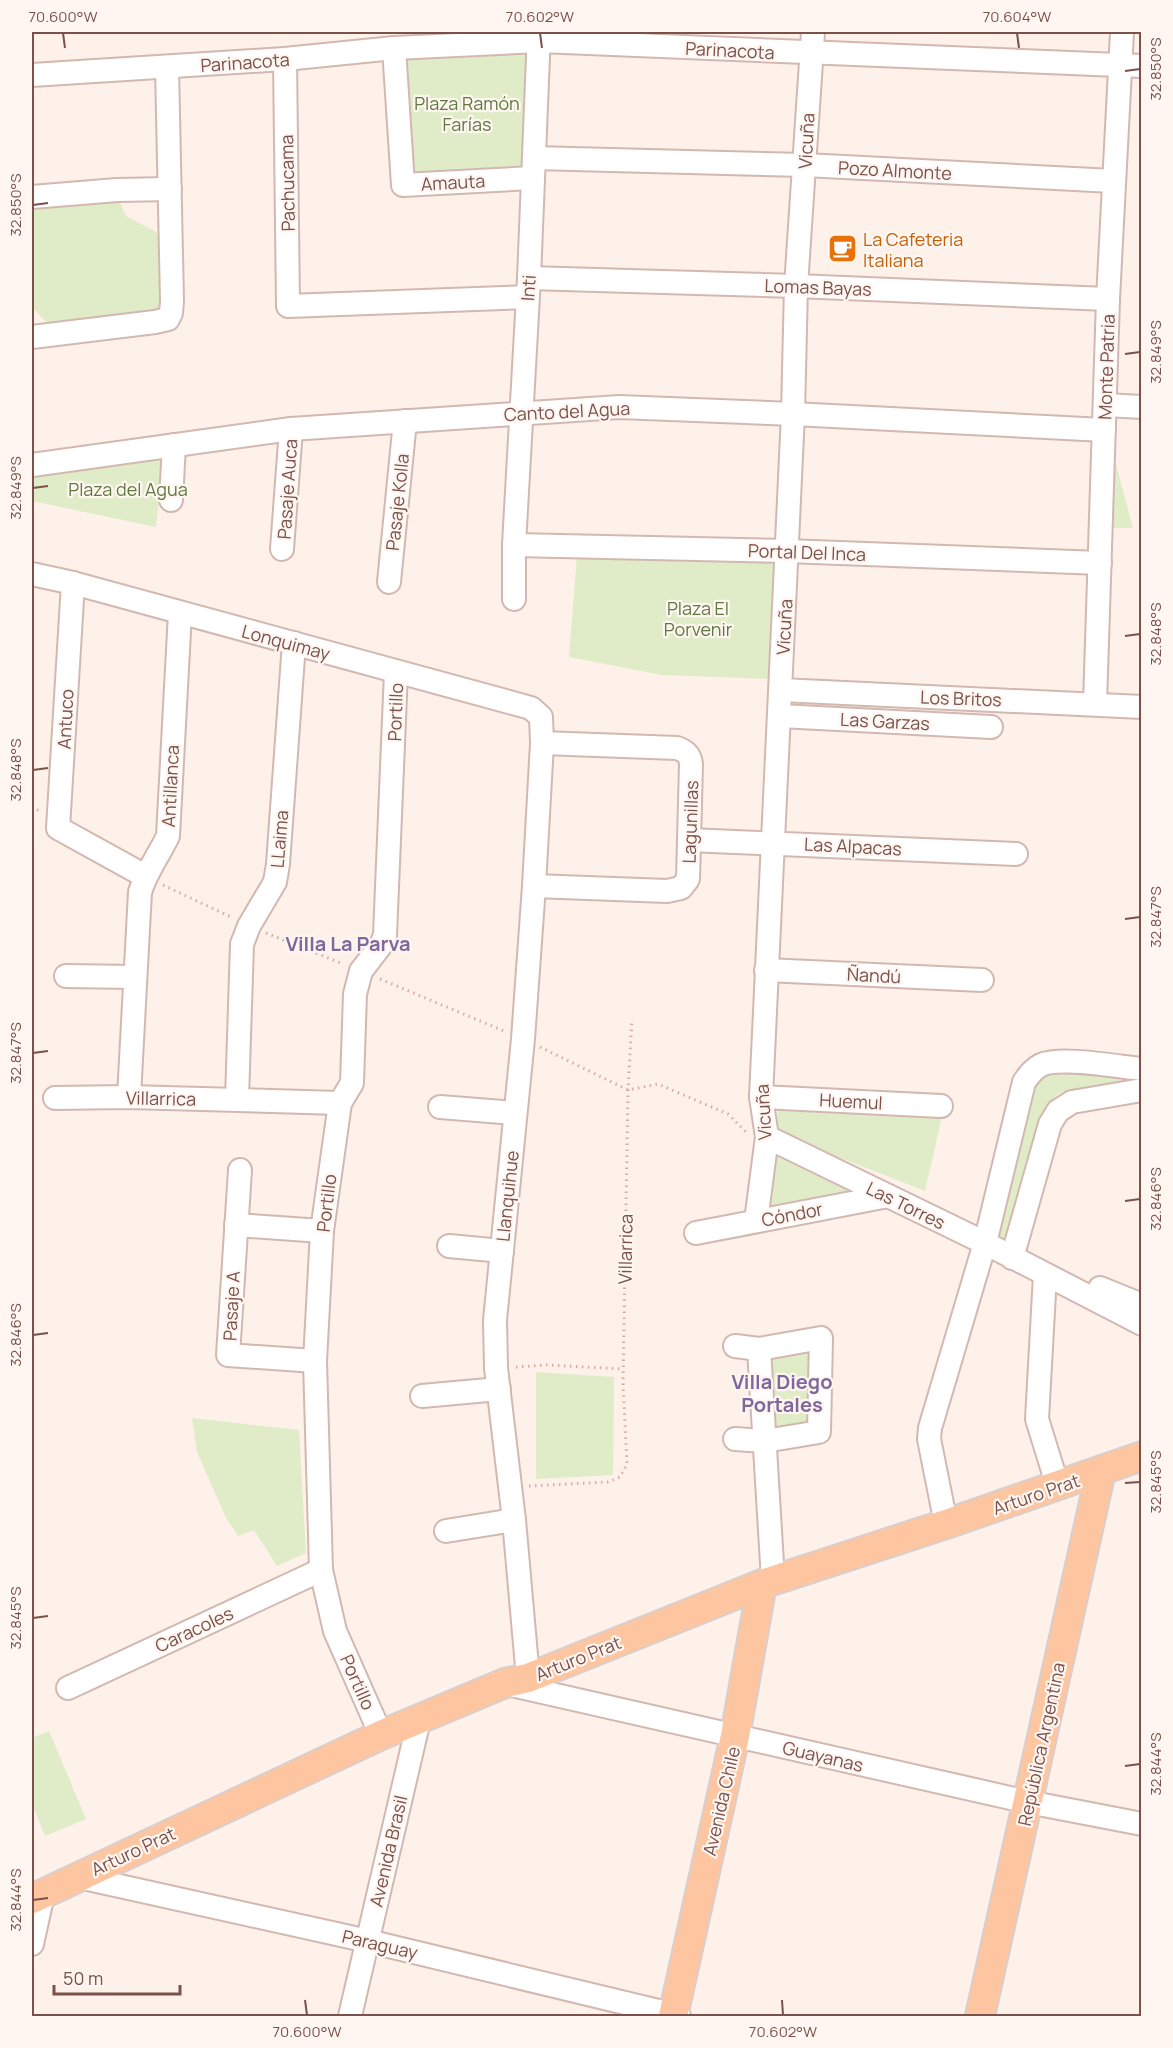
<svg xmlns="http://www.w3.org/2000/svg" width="1173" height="2048" viewBox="0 0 1173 2048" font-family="Manrope,sans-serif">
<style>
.green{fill:#dfecc7}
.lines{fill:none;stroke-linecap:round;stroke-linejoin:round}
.minor-casing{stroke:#d3b8b1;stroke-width:26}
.major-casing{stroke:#dacecd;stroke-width:32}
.path{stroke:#daaba2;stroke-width:3;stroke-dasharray:1.5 4.5;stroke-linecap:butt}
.minor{stroke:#fff;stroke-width:22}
.major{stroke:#fdc6a1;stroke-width:28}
.ticks{fill:none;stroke:#7a514b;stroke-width:2}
.labels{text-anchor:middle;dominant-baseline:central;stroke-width:4.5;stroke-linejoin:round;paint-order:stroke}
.street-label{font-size:18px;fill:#7a514b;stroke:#fff6f1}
.park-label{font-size:18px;fill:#5e7a40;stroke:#fff6f1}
.food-label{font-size:18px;fill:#c56008;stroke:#fff6f1;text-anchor:start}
.neighbourhood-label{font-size:20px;font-weight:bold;fill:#7f689c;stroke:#fff6f1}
.neatline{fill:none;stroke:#7a514b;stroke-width:2}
.ticks-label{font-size:15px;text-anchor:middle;fill:#7a514b}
</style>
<rect width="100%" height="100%" fill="#fdf1ea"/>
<g class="green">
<path d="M529 51 524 169 411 175 404 57Z"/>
<path d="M118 198 126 216 162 235V308L49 325 32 307V202Z"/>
<path d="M164 453 156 527 32 501V470Z"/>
<path d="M1115 461 1133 528H1112Z"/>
<path d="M577 555 777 563 772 679 662 675 569 657Z"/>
<path d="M1062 1070 1141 1078V1082L1059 1093 1046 1106 1010 1246 991 1241 1031 1086 1041 1076Z"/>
<path d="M778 1104 942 1116 925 1191 777 1133Z"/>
<path d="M770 1150 863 1193 768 1214Z"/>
<path d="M817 1345 813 1426 775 1429 770 1352Z"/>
<path d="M536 1372 614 1377 613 1475 536 1479Z"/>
<path d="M192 1418 299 1430 306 1553 277 1566 254 1530 238 1536 226 1518 197 1452Z"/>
<path d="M49 1731 86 1819 45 1836 32 1804V1738Z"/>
</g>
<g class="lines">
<defs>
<g id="minor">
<path d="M394 48 403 185 533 178"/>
<path d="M285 59 288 306 527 297"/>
<path d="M32 75 285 59 394 48 539 41 1142 66"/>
<path d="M534 158 805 165 1113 181"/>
<path d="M32 197 117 190 170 189"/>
<path d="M529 278 796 286 1108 299"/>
<path d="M32 337 155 322 168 319 171 313 172 301 167 67"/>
<path d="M1105 405 1142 407"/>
<path d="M32 465 291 429 619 407 793 414 1104 430"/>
<path d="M171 500 174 445"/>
<path d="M514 545 787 551 1100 563"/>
<path d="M282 549 291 429"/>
<path d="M32 574 73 583 531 708 541 717 542 743 534 886 523 1039 495 1320 496 1368 514 1520 528 1678"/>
<path d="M389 582 405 421"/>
<path d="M73 583 58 828 145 876"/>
<path d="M514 599V545L529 278 539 32"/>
<path d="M781 690 1142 707"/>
<path d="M1095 704 1108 299 1122 32"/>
<path d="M780 716 991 727"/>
<path d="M689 840 1016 854"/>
<path d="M534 886 667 891 681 888 688 879 691 764C690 755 686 751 677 748L542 743"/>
<path d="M766 970 982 980"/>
<path d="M66 976 135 977"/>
<path d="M129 1097 140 892C146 872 159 855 168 836L180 613"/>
<path d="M761 1097 941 1106"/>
<path d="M55 1098 129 1097 340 1103"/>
<path d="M237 1099 242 944 249 926 275 882 278 864 294 643"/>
<path d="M440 1107 515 1113"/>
<path d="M767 1137 985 1243 1142 1324"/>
<path d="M240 1170 228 1355 315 1361"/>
<path d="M756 1221 767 1137 761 1097 793 414 796 286 813 32"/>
<path d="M236 1225 322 1231"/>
<path d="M696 1233 888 1196"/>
<path d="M449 1246 502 1251"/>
<path d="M1012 1258 1050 1124 1058 1111 1072 1102 1142 1090"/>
<path d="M1045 1275 1037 1419 1058 1487"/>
<path d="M1100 1288 1142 1305"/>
<path d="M759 1349 773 1580"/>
<path d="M422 1396 499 1389"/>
<path d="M735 1439 765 1441 819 1432 821 1338 759 1349 735 1346"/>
<path d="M946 1524 929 1439 930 1428 985 1243 1024 1082C1029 1075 1033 1069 1041 1065 1060 1056 1119 1067 1142 1069"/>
<path d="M446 1531 514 1520"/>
<path d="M507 1684 1028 1802 1142 1824"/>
<path d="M68 1688 321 1570"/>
<path d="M381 1735 335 1631 321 1570 315 1361 322 1231 340 1103 352 1083 355 994 361 971 381 945 385 935 396 672"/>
<path d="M79 1877 368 1941 679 2016"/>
<path d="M32 1944 43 1894"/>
<path d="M350 2016 419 1720"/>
</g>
<g id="major">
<path d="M32 1899 381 1735 505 1683 528 1678 762 1584 946 1524 1142 1456"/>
<path d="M673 2016 735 1736 762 1584"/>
<path d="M980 2016 1101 1471"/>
</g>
</defs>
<use href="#minor" class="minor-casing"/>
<use href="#major" class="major-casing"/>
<g class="path">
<path d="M32 806 39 811"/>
<path d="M163 885 233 918"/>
<path d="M266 933 343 964"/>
<path d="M380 979 504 1031"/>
<path d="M540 1047 628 1090 658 1084 728 1114 746 1132"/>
<path d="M516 1367 547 1365 623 1369"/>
<path d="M529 1486 608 1482 620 1477 627 1464 623 1383 628 1090 632 1019"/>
</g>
<use href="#minor" class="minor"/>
<use href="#major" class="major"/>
</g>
<path class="ticks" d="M63 33 65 48M540 33 542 48M1017 33 1019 48M1125 71 1140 69M33 205 48 203M1125 354 1140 352M33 488 48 486M1125 636 1140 634M33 770 48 768M1125 919 1140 917M33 1053 48 1051M1125 1201 1140 1199M33 1335 48 1333M1125 1483 1140 1482M33 1618 48 1616M1125 1766 1140 1764M33 1900 48 1898M305 2000 307 2015M782 2000 783 2015"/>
<defs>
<symbol id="cafe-square" viewBox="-11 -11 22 22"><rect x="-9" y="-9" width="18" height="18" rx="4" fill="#e8710a" stroke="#fff6f1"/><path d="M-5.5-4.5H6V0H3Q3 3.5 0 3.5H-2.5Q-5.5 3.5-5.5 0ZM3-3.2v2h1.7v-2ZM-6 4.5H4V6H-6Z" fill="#fff"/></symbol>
</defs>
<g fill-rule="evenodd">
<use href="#cafe-square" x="826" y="232" width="33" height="33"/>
</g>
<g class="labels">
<g class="street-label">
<text transform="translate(730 50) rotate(3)">Parinacota</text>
<text transform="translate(245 62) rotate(-4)">Parinacota</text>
<text transform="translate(806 141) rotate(-87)">Vicuña</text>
<text transform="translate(895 170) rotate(3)">Pozo Almonte</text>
<text transform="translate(453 182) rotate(-3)">Amauta</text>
<text transform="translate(287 183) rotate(-91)">Pachucama</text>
<text transform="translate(818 287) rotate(2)">Lomas Bayas</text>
<text transform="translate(528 288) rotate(-86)">Inti</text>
<text transform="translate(1106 367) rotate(-88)">Monte Patria</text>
<text transform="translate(567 411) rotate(-3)">Canto del Agua</text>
<text transform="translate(287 489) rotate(-86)">Pasaje Auca</text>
<text transform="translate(397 502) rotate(-84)">Pasaje Kolla</text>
<text transform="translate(807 552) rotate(2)">Portal Del Inca</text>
<text transform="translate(784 627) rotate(-87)">Vicuña</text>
<text transform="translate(286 642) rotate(15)">Lonquimay</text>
<text transform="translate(961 698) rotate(2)">Los Britos</text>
<text transform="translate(395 712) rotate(-88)">Portillo</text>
<text transform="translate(65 719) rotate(-87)">Antuco</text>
<text transform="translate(885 721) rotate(3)">Las Garzas</text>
<text transform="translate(170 786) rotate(-87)">Antillanca</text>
<text transform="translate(690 822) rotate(-88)">Lagunillas</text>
<text transform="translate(279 839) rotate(-85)">LLaima</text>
<text transform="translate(853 846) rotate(3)">Las Alpacas</text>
<text transform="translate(874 975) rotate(3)">Ñandú</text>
<text transform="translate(161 1098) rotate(1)">Villarrica</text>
<text transform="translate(851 1101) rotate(3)">Huemul</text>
<text transform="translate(763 1112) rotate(-93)">Vicuña</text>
<text transform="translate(507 1196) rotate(-84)">Llanquihue</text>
<text transform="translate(326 1203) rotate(-83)">Portillo</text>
<text transform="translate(906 1205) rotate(26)">Las Torres</text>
<text transform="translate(792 1214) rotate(-11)">Cóndor</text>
<text transform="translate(625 1249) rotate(-89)">Villarrica</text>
<text transform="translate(231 1306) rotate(-87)">Pasaje A</text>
<text transform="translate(1036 1494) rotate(-19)">Arturo Prat</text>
<text transform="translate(194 1629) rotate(-25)">Caracoles</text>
<text transform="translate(578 1658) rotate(-22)">Arturo Prat</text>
<text transform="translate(358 1682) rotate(66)">Portillo</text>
<text transform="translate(1041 1744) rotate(-78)">República Argentina</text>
<text transform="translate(823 1756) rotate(13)">Guayanas</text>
<text transform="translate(721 1801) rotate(-77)">Avenida Chile</text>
<text transform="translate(133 1851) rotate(-25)">Arturo Prat</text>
<text transform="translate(388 1851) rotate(-77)">Avenida Brasil</text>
<text transform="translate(380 1944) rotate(13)">Paraguay</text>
</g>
<g class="park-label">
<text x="467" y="103">Plaza Ramón<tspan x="467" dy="21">Farías</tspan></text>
<text x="128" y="489">Plaza del Agua</text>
<text x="698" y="608">Plaza El<tspan x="698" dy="21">Porvenir</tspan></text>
</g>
<g class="food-label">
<text x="863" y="239">La Cafeteria<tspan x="863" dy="21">Italiana</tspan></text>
</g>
<g class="neighbourhood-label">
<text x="348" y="943">Villa La Parva</text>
<text x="782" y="1381">Villa Diego<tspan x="782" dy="23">Portales</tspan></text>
</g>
</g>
<rect width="1173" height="2048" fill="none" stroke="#fff6f1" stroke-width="66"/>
<path d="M54 1985v9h126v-9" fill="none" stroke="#7a514b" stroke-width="3"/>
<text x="63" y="1985" font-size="18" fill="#7a514b" stroke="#fff6f1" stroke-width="4.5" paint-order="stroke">50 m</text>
<rect x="33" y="33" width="1107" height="1982" class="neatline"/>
<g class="ticks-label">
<text x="63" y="22">70.600°W</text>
<text x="540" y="22">70.602°W</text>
<text x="1017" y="22">70.604°W</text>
<text transform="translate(1156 69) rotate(-90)" y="5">32.850°S</text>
<text transform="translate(16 205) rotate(-90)" y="5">32.850°S</text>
<text transform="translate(1156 352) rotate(-90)" y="5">32.849°S</text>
<text transform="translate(16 488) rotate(-90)" y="5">32.849°S</text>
<text transform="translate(1156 634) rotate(-90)" y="5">32.848°S</text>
<text transform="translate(16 770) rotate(-90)" y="5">32.848°S</text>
<text transform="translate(1156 917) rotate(-90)" y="5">32.847°S</text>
<text transform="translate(16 1053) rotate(-90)" y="5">32.847°S</text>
<text transform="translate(1156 1199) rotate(-90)" y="5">32.846°S</text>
<text transform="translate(16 1335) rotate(-90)" y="5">32.846°S</text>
<text transform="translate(1156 1482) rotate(-90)" y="5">32.845°S</text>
<text transform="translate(16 1618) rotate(-90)" y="5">32.845°S</text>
<text transform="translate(1156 1764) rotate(-90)" y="5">32.844°S</text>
<text transform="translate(16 1900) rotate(-90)" y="5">32.844°S</text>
<text x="307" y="2037">70.600°W</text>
<text x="783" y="2037">70.602°W</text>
</g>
</svg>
